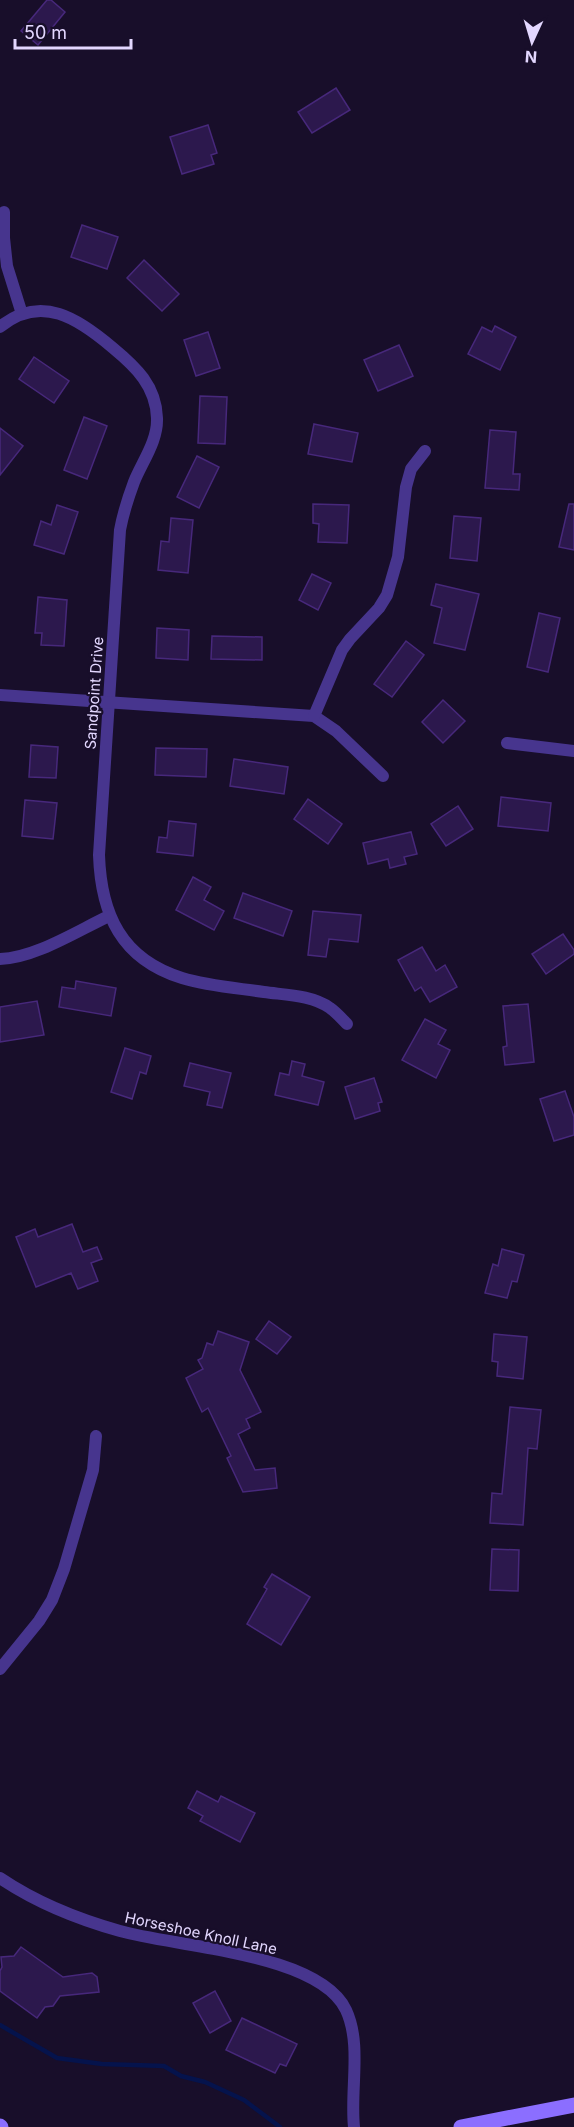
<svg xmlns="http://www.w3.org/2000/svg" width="574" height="2127" viewBox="0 0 574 2127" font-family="Inter,sans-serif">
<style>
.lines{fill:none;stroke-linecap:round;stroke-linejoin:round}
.stream{stroke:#05134c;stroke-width:4.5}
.building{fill:#2c184d;stroke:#47287b;stroke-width:1.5}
.street{stroke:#47358e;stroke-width:12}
.secondary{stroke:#8b6eff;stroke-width:15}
.labels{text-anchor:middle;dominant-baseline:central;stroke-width:4.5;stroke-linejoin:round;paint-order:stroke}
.street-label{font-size:15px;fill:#e3d7ff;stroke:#180e2a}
</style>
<rect width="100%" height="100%" fill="#180e2a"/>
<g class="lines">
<path class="stream" d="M0 2025 57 2058 102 2064 164 2066 181 2076 205 2082 244 2100 280 2127"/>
</g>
<g class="building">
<path d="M47 0H51L65 12 38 45 21 31Z"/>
<path d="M336 88 350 110 312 133 298 112Z"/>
<path d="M208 125 217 153 211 155 214 164 182 174 170 137Z"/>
<path d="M82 225 118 237 107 269 71 257Z"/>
<path d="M144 260 179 294 162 311 127 278Z"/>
<path d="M495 326 516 337 500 370 468 354 482 327 492 332Z"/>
<path d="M208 332 220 368 196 376 184 340Z"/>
<path d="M399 345 413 376 378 391 364 360Z"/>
<path d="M34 357 69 381 54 403 19 379Z"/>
<path d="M200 396 227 397 225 444 198 443Z"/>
<path d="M84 417 107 426 87 479 64 470Z"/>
<path d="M314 424 358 433 352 462 308 454Z"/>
<path d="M0 428 23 446 0 475Z"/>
<path d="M490 430 516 432 513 474H520L519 490 485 488Z"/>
<path d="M197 456 219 467 199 508 177 497Z"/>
<path d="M313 504 349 505 347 543 318 542 319 524 313 523Z"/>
<path d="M569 504H574V550L559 547Z"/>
<path d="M57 505 78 512 64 554 34 545 41 521 51 525Z"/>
<path d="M454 516 481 518 477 561 450 558Z"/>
<path d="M171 518 193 520 188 573 158 570 161 541 169 542Z"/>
<path d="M312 574 331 583 318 610 299 600Z"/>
<path d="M436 584 479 594 465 650 434 643 442 608 431 605Z"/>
<path d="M38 597 67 600 64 646 41 645 42 633H35Z"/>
<path d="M539 613 560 618 548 672 527 667Z"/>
<path d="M157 628 189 630 188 660 156 658Z"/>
<path d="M212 636 262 637V660L211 659Z"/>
<path d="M406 641 424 655 392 697 374 684Z"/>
<path d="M443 700 465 721 443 743 422 722Z"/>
<path d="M31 745 58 747 56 778 29 777Z"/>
<path d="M156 748 207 749 206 777 155 775Z"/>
<path d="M234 759 288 767 284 794 230 786Z"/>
<path d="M501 797 551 803 548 831 498 826Z"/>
<path d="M308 799 342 824 328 844 294 819Z"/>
<path d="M25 800 57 803 53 839 22 836Z"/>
<path d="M458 806 473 829 446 846 431 824Z"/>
<path d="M169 821 196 824 193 856 157 852 159 837 167 838Z"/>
<path d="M411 832 417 854 404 857 406 864 390 868 388 859 368 864 363 843Z"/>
<path d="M193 877 211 887 204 900 224 911 214 930 176 910Z"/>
<path d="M243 893 292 911 283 936 234 918Z"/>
<path d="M313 911 361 915 358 942 329 939 326 957 308 955Z"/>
<path d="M563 934 574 950V954L546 974 532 954Z"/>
<path d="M422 947 436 971 445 965 457 987 430 1002 421 987 415 991 398 960Z"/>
<path d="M76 981 116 988 111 1016 59 1007 62 987 75 989Z"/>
<path d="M37 1001 44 1035 0 1042V1007Z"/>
<path d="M528 1004 534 1062 505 1065 503 1047 507 1046 503 1006Z"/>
<path d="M425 1019 446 1030 438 1044 450 1050 436 1078 402 1060Z"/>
<path d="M125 1048 151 1056 146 1074 140 1072 132 1099 111 1092Z"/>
<path d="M292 1061 305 1064 302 1076 324 1082 318 1105 275 1095 280 1073 289 1075Z"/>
<path d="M190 1063 231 1073 222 1108 207 1105 210 1092 184 1086Z"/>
<path d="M374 1078 382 1102 378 1103 380 1111 355 1119 345 1087Z"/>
<path d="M565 1091 574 1117V1135L554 1141 540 1099Z"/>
<path d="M72 1224 83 1252 97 1247 102 1259 91 1263 98 1281 78 1289 71 1273 36 1287 16 1237 35 1229 38 1237Z"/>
<path d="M502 1249 524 1255 517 1282 512 1281 507 1298 485 1293 493 1264 498 1266Z"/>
<path d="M269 1321 291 1337 277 1354 256 1339Z"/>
<path d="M218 1331 249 1342 240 1370 261 1412 246 1419 250 1428 238 1434 255 1470 275 1468 277 1488 243 1492 227 1458 231 1456 208 1408 202 1412 186 1378 203 1369 198 1360 202 1358 207 1343 213 1345Z"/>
<path d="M494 1334 527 1337 523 1379 497 1376 498 1362 492 1361Z"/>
<path d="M510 1407 541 1410 537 1449 528 1448 523 1525 490 1523 492 1493 502 1494Z"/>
<path d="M492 1549 519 1550 518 1591 490 1590Z"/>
<path d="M272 1574 310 1597 281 1645 247 1624 267 1589 264 1587Z"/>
<path d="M197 1791 218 1802 221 1796 255 1813 240 1842 200 1821 203 1816 188 1808Z"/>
<path d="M21 1947 63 1977 92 1973 97 1977 99 1992 60 1996 53 2006 45 2007 37 2018 0 1991V1971L2 1967 1 1957 14 1956Z"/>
<path d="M215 1991 231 2021 210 2033 193 2003Z"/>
<path d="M242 2018 297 2044 286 2066 280 2064 275 2073 226 2050Z"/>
</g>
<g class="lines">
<g class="street">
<path d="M4 212V238L7 266 22 314"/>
<path d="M0 327C41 293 79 319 113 348 136 367 156 386 157 418 158 441 142 462 134 482 128 498 123 514 120 530L99 855C101 914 121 959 182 978 208 986 237 988 264 992 285 995 312 995 330 1008 336 1012 342 1019 347 1024"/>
<path d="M0 695 314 716 336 731 383 776"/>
<path d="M314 716 342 650 350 639 379 608 387 595 398 557 406 487 411 469 425 451"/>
<path d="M507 743 574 751"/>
<path d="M0 959C35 958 77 931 109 916"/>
<path d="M0 1669 39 1621 52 1600 64 1569 93 1470 96 1436"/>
<path d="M0 1878C37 1903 77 1919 120 1931 176 1947 319 1953 346 2010 362 2044 350 2090 354 2127"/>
</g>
<g class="secondary">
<path d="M0 2126 1 2127"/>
<path d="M461 2127 574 2105"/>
</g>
</g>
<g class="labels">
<g class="street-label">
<text transform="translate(94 693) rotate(-86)">Sandpoint Drive</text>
<text transform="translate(201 1933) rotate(12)">Horseshoe Knoll Lane</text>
</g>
</g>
<g transform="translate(532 42) rotate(184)" stroke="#180e2a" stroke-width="4.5" paint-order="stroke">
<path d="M0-4.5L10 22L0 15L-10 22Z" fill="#e3d7ff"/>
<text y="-9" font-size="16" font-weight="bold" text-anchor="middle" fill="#e3d7ff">N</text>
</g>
<path d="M15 39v9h116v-9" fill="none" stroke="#e3d7ff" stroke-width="3"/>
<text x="24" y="39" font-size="18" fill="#e3d7ff" stroke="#180e2a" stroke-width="4.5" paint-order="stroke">50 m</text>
</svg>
